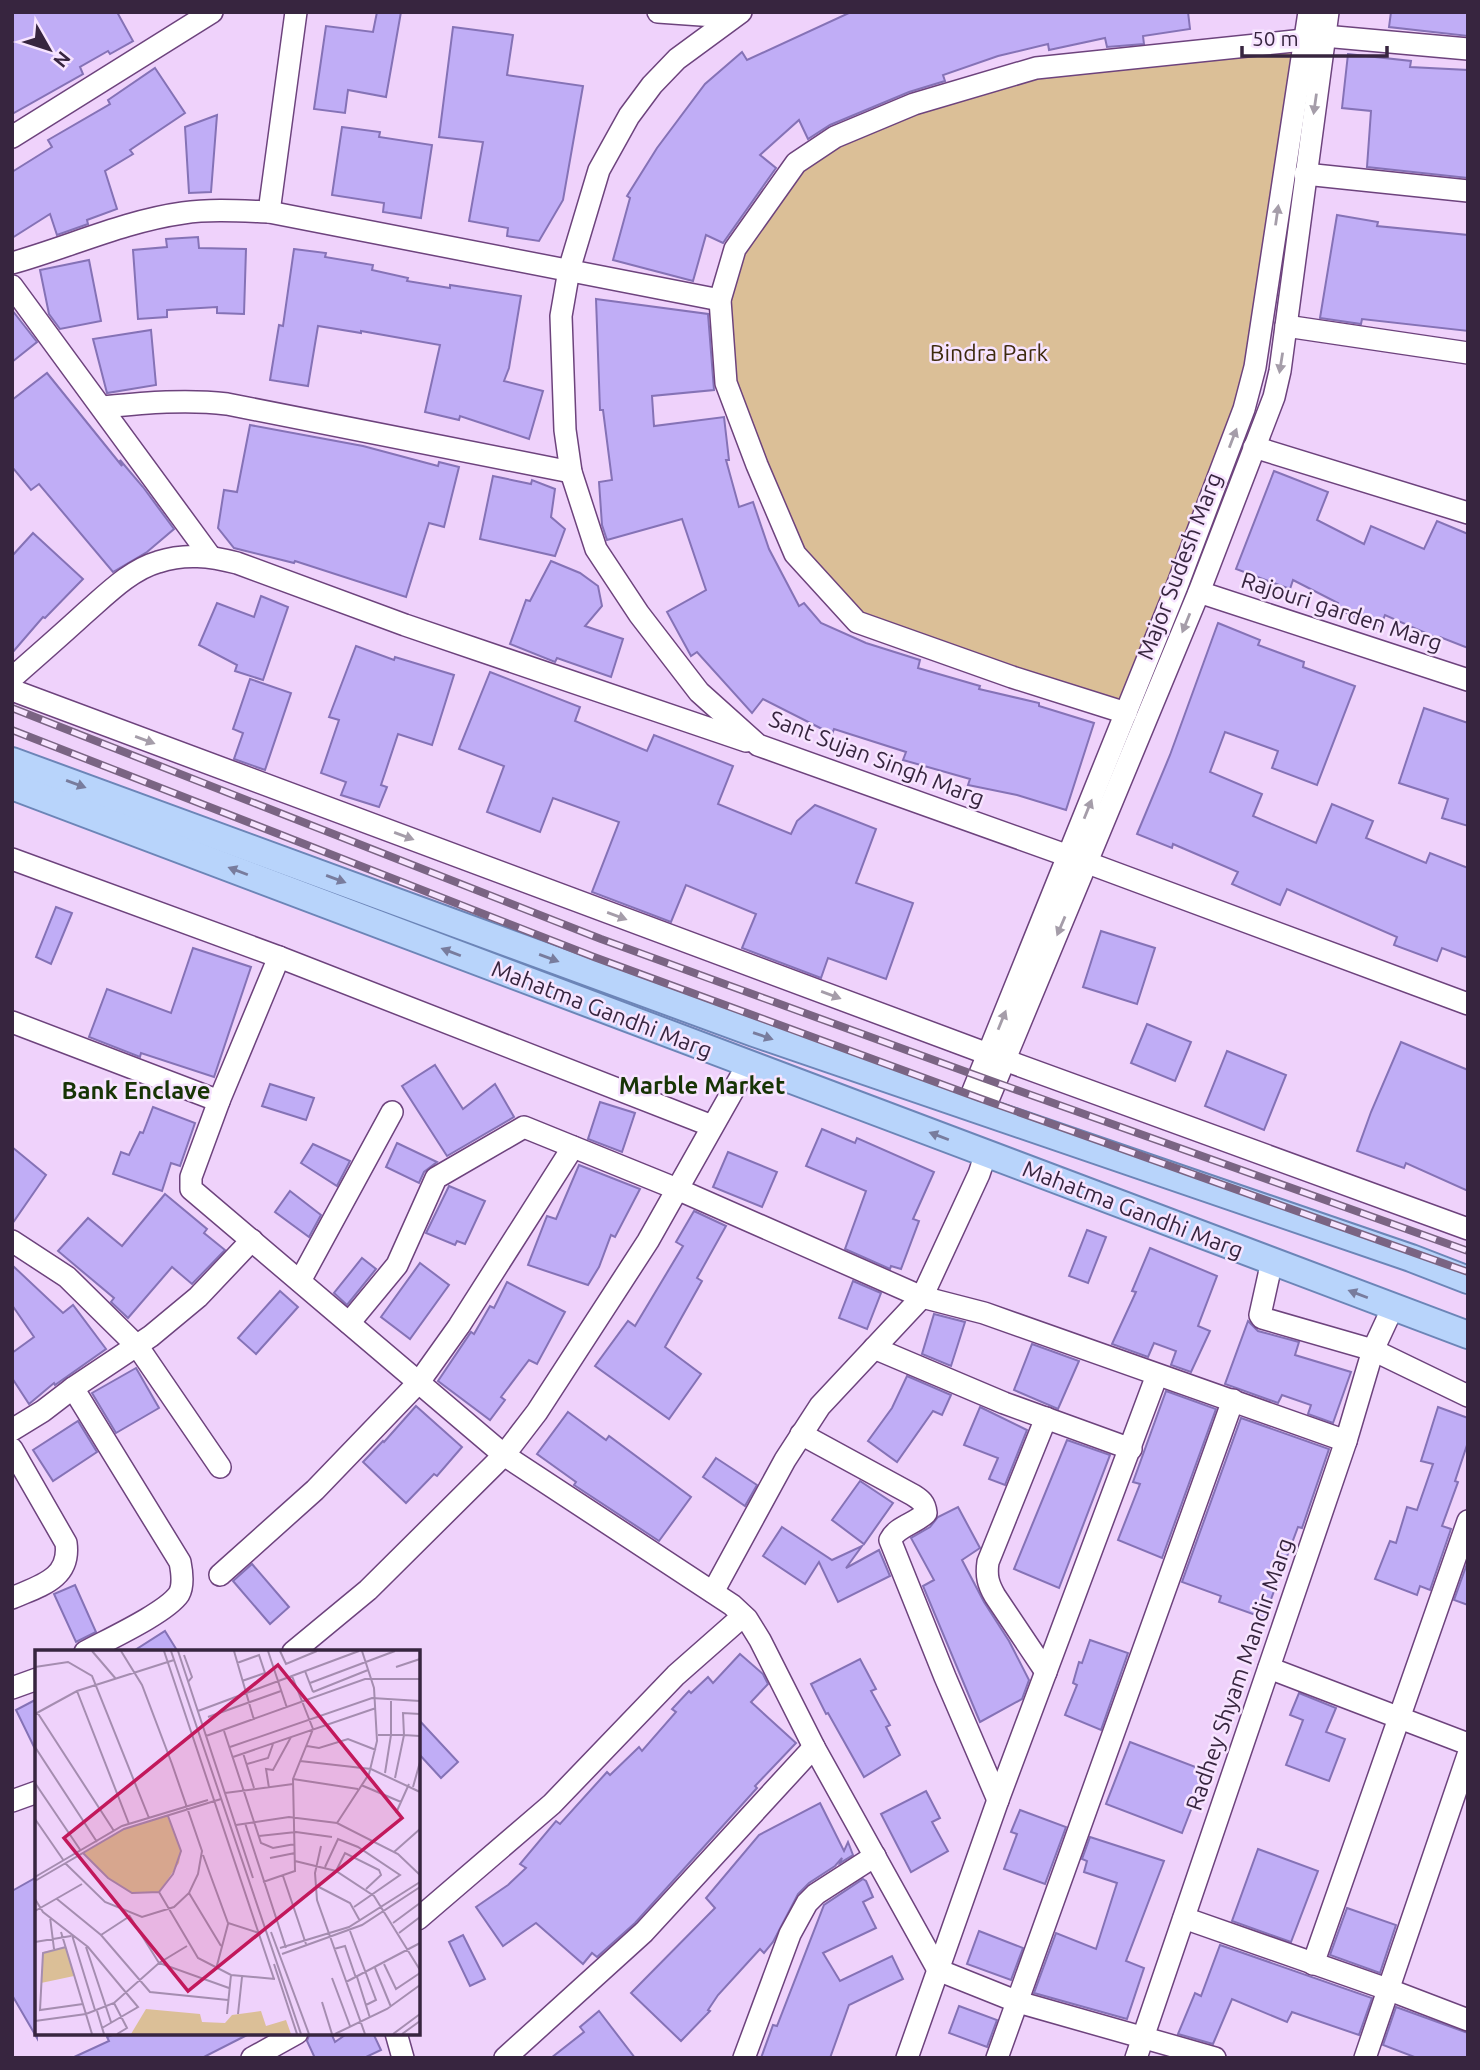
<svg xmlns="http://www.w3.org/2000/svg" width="1480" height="2070" viewBox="0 0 1480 2070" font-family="Ubuntu,sans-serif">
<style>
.green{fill:#dbbf97}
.building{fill:#c0adf6;stroke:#8572b6;stroke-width:2}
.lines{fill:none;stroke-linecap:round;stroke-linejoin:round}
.minor-casing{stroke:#6d437d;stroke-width:24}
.major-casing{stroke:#6c85b7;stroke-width:30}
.minor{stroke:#fff;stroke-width:21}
.major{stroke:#b8d4fb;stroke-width:26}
.rail-casing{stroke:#7a6483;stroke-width:8}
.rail{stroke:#f7e4ff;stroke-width:5;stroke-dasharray:16;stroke-linecap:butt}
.oneway{fill:#a59da9}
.oneway2{fill:#787c9d}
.labels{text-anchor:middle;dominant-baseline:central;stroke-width:5;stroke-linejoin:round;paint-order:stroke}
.park-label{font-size:23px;fill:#3d2a0d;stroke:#f7e4ff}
.street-label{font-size:23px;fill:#37253f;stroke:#f7e4ff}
.neighbourhood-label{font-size:24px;font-weight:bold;fill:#173405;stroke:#f7e4ff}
.inset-road{fill:none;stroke:#a58db0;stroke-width:2}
.view{fill:#c2185b;fill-opacity:0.15;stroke:#c2185b;stroke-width:3.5}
.inset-edge{fill:none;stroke:#37253f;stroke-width:3.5}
</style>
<rect width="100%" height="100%" fill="#efd2fb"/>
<path class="green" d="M1304 40 1250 389 1126 713 857 622 795 554 730 393 720 300 735 249 796 163 835 137 1036 68Z"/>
<g class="building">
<path d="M12 12H117L133 41 110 54 108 51 80 67 83 74 12 114Z"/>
<path d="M377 12H401L386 97 348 90 345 113 314 109 326 26 373 32Z"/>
<path d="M851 12H1188L1190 29 1143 36 1144 44 1107 47 1105 38 1049 50 1048 44 998 56 943 75 945 81 909 92 830 125 808 139 799 120 760 155 776 168 723 243 706 235 693 281 613 260 630 198 627 196 657 148 705 84 742 52 747 60Z"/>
<path d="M1391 12H1468V36L1389 27Z"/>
<path d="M453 27 513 35 507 75 583 86 563 200 539 241 507 236 508 228 469 221 483 142 439 137Z"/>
<path d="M1348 54 1411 61 1410 67 1468 70V178L1367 167 1371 111 1342 108Z"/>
<path d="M155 68 185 113 130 150 133 154 105 171 117 209 87 220 88 224 57 235 50 214 12 238V172L52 147 48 140 110 104 108 100Z"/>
<path d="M217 115 211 192 189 193 185 127Z"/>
<path d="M342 127 380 132 379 137 432 145 421 218 383 212 384 203 332 195Z"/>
<path d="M1337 215 1378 222 1377 226 1468 235V331L1362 319 1361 324 1320 318Z"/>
<path d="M198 237 199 248 246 249 244 314 217 313V307L167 310V317L138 319 133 250 167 247 166 239Z"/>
<path d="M294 249 326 253 325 257 373 265 372 270 408 278 407 281 450 288V285L521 296 509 368 504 381 543 391 529 439 460 416 459 420 425 412 440 345 361 331V333L318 326 308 386 270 380 279 325 283 326Z"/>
<path d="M89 260 101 321 60 329 49 314 40 270Z"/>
<path d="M596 299 708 314 714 390 652 396 654 426 724 417 729 460H726L739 507 753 502 769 549 799 606 804 603 821 623 866 643 920 660 918 668 980 686 979 689 1039 703V706L1094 723 1066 810 1017 795 968 785 970 779 903 760 906 752 834 729 832 734 763 699 752 713 697 652 691 656 667 612 706 590 682 519 607 540 602 525 599 482 612 480 603 410H600Z"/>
<path d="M12 310 37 342 12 362Z"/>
<path d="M151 330 156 385 107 393 93 339Z"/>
<path d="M47 373 122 466 120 460 143 487 174 529 147 552 113 572 39 484 31 490 12 467V400Z"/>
<path d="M250 425 363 446 438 466 439 462 459 467 444 527 429 523 406 597 295 561 294 563 234 548 218 528 224 490 237 492Z"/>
<path d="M1274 471 1328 492 1317 520 1364 544 1371 526 1424 549 1437 521 1468 534V648L1440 637 1439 639 1385 615 1380 627 1336 609 1338 603 1293 580 1290 589 1236 569Z"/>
<path d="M493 476 531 484 532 480 555 489 551 517 565 529 555 556 480 539Z"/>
<path d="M33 533 83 579 45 618 43 617 12 653V556Z"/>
<path d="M551 561 580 573 598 586 602 606 585 626 623 639 611 677 557 658 555 662 510 644 526 600 530 601Z"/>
<path d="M261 596 288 607 263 680 235 671 237 665 199 645 217 603 254 617Z"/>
<path d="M1218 623 1260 640 1258 645 1304 662 1303 667 1355 686 1317 785 1272 768 1278 751 1225 732 1210 772 1262 794 1253 816 1316 843 1332 804 1373 821 1366 838 1426 863 1430 853 1468 868V958L1442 948 1437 961 1394 945 1397 937 1287 889 1280 905 1232 884 1238 872 1173 844 1172 848 1137 834 1170 755Z"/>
<path d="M356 646 394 660 395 657 454 675 432 745 398 734 381 785 387 787 379 807 341 795 346 782 321 773 339 720 329 717Z"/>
<path d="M490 672 580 707 575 721 647 751 654 735 733 766 718 804 791 834 797 821 815 805 876 829 856 883 913 903 886 979 828 958 821 978 742 948 756 914 686 885 671 922 592 892 619 822 553 798 540 832 487 812 504 766 459 749Z"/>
<path d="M250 679 291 693 265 770 234 759 243 733 233 729Z"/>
<path d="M1424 708 1468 723V826L1442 818 1448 799 1399 783Z"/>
<path d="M56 907 72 913 51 964 36 957Z"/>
<path d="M1101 931 1155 948 1137 1004 1083 987Z"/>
<path d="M193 948 251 967 214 1077 141 1053 140 1057 89 1037 107 989 171 1013Z"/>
<path d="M1147 1024 1191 1042 1175 1081 1131 1063Z"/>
<path d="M1401 1042 1468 1070V1191L1406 1163 1404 1168 1357 1151 1371 1112Z"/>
<path d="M1227 1051 1286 1075 1264 1130 1205 1106Z"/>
<path d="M435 1065 463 1109 495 1084 514 1117 447 1156 402 1086Z"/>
<path d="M270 1084 314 1098 306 1120 262 1106Z"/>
<path d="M600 1102 635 1113 622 1152 588 1139Z"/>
<path d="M153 1107 195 1123 180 1166 171 1163 162 1191 113 1174 121 1152 129 1155 140 1132 143 1133Z"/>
<path d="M822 1129 855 1143 857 1138 934 1172 913 1219 919 1221 901 1269 891 1266 890 1269 845 1249 866 1191 806 1166Z"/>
<path d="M397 1143 437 1162 424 1172 419 1183 386 1167Z"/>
<path d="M313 1144 350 1161 337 1186 301 1163Z"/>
<path d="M12 1147 46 1175 12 1224Z"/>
<path d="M728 1152 777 1172 762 1207 713 1187Z"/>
<path d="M579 1165 640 1189 615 1237 611 1235 599 1267 588 1285 528 1265 547 1216 556 1219Z"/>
<path d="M449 1186 485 1201 465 1244 457 1241 455 1245 426 1233Z"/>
<path d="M290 1191 321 1215 309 1237 275 1212Z"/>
<path d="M165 1194 207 1229 204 1233 225 1250 192 1284 172 1267 128 1318 111 1302 114 1298 58 1251 88 1218 122 1246Z"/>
<path d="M694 1211 726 1226 697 1278 702 1281 665 1347 701 1374 669 1419 595 1366 628 1321 635 1326 683 1246 676 1242Z"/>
<path d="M1087 1230 1106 1237 1088 1283 1069 1276Z"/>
<path d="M1150 1248 1217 1276 1198 1326 1210 1331 1191 1372 1171 1365 1176 1351 1154 1343 1148 1357 1112 1344 1136 1292 1132 1291Z"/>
<path d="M362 1258 376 1269 347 1305 334 1293Z"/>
<path d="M420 1263 449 1285 410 1339 381 1317Z"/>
<path d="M12 1265 63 1313 73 1305 106 1349 55 1385 54 1383 29 1404 12 1378V1353L34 1337 12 1305Z"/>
<path d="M853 1281 881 1293 867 1329 839 1318Z"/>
<path d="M507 1282 565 1312 537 1364 529 1360 501 1397 505 1400 490 1420 438 1381 471 1332 474 1334 490 1306 494 1308Z"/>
<path d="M280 1291 298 1307 256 1354 238 1338Z"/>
<path d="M934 1314 965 1322 951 1366 922 1354Z"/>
<path d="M1248 1321 1258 1331 1299 1342 1295 1355 1351 1372 1333 1423 1308 1414 1311 1405 1282 1395 1278 1403 1225 1384Z"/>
<path d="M1032 1344 1079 1361 1058 1409 1014 1390Z"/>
<path d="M136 1368 159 1408 116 1433 92 1393Z"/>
<path d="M907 1376 951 1395 942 1415 933 1411 897 1462 868 1441 892 1408Z"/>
<path d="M1166 1391 1216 1409 1162 1558 1118 1540 1140 1484 1133 1482Z"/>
<path d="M416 1406 462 1447 437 1476 434 1474 406 1503 363 1462 383 1441 384 1442Z"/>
<path d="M980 1407 1027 1430 1005 1485 989 1479 998 1458 964 1445Z"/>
<path d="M1438 1407 1468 1418V1442L1455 1481 1458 1482 1442 1526 1451 1529 1430 1590 1420 1586 1417 1595 1375 1579 1390 1541 1396 1543 1407 1507 1417 1510 1433 1464 1421 1461Z"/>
<path d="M568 1412 606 1440 609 1436 691 1497 659 1541 574 1485 576 1482 537 1454Z"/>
<path d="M1241 1418 1329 1449 1302 1528 1298 1527 1264 1618 1219 1602 1221 1596 1182 1582Z"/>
<path d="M78 1421 97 1452 53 1481 33 1450Z"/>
<path d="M1067 1440 1110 1455 1059 1588 1014 1569Z"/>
<path d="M716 1458 757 1485 745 1506 703 1477Z"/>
<path d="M860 1481 893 1503 864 1544 832 1520Z"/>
<path d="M958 1507 980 1548 962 1560 984 1602 1009 1641 1029 1680 1022 1699 980 1722 923 1586 934 1580 911 1538 930 1527 938 1517Z"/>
<path d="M782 1527 832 1560 862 1546 846 1568 879 1550 890 1576 838 1602 819 1562 805 1584 763 1556Z"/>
<path d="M1468 1561V1605L1454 1600Z"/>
<path d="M252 1564 289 1607 270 1624 233 1581Z"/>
<path d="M75 1585 96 1632 76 1642 54 1594Z"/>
<path d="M165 1631 178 1652H132Z"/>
<path d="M1090 1640 1128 1653 1101 1730 1065 1715 1077 1685 1073 1683 1079 1662 1082 1663Z"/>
<path d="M740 1654 763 1674 768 1684 751 1702 796 1743 755 1786 757 1788 635 1923 597 1957 592 1953 583 1964 536 1923 503 1946 476 1907 508 1885 526 1868 520 1864 556 1821 560 1824 607 1772 610 1775 639 1747 642 1751 676 1712 672 1709 689 1691 691 1693 708 1677 713 1683Z"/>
<path d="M860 1659 876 1689 871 1691 890 1725 886 1727 900 1755 864 1777 828 1713 826 1714 811 1684Z"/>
<path d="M1299 1693 1336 1708 1326 1732 1345 1739 1329 1781 1286 1765 1303 1720 1290 1715Z"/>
<path d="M37 1699V1753L16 1710Z"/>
<path d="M418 1719 458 1762 441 1778 418 1753Z"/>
<path d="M1130 1742 1206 1771 1182 1833 1106 1804Z"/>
<path d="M926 1791 940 1818 932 1822 948 1851 911 1872 881 1814Z"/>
<path d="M820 1803 844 1851 848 1842 853 1855 840 1863 842 1858 835 1866 809 1883 798 1894 773 1942 764 1953 760 1949 718 1995 708 2010 710 2011 681 2041 631 1993 715 1908 706 1898 759 1835Z"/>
<path d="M1020 1810 1066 1827 1045 1884 1004 1869 1017 1834 1011 1832Z"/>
<path d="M1090 1837 1164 1861 1126 1961 1144 1968 1127 2019 1034 1993 1056 1933 1096 1949 1117 1883 1084 1872 1087 1861 1082 1859Z"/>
<path d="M1258 1849 1318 1871 1291 1942 1232 1921Z"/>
<path d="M37 1877V2038L12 1995V1891Z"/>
<path d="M863 1879 866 1881 873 1897 863 1902 876 1928 823 1953 840 1981 892 1956 903 1979 849 2005 830 2058H761L773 2025 777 2026 824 1905Z"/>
<path d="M1347 1908 1396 1925 1380 1973 1330 1955Z"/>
<path d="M979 1931 1023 1948 1011 1980 967 1964Z"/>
<path d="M463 1935 485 1979 470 1986 449 1942Z"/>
<path d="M1220 1945 1372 1998 1359 2035 1292 2012 1287 2022 1232 1999 1213 2044 1178 2034 1195 1993 1201 1996Z"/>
<path d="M959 2006 997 2020 987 2047 949 2033Z"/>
<path d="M1396 2007 1468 2033V2058H1417L1383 2045Z"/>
<path d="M599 2011 635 2058H551L584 2032 580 2027Z"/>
<path d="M118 2033H251L202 2058H72L109 2041 107 2037Z"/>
<path d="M310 2033H331L335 2042 348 2033H373L381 2050 364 2058H312L314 2056 307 2041Z"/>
</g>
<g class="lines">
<defs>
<g id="minor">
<path d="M658 12 715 16 738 13"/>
<path d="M741 12 677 59 652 85 629 116 599 170 569 270 561 316 565 430 571 472 596 549 639 614 699 692 758 745 1088 863 1468 1004"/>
<path d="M1324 36 1468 49"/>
<path d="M12 137 212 12"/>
<path d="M1305 174 1468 191"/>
<path d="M269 212 296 12"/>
<path d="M12 263C69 247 125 221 183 213 211 209 241 211 269 212L720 300"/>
<path d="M12 286 210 556"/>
<path d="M1286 326 1468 353"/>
<path d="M103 407C145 403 185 399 227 404L571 472"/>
<path d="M1254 447 1468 513"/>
<path d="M1199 592 1468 680"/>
<path d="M12 678C36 657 60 636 84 614 106 595 130 570 158 562 185 553 210 556 237 563L405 625 746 741"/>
<path d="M12 690 988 1054 1468 1229"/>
<path d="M1126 713 1012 677 857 622 795 554 757 465 726 383 720 300 735 249 796 163 835 137 914 104 1036 68 1304 40"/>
<path d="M12 859 279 957 712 1126"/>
<path d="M279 957 219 1101 191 1177V1189L504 1455 732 1605 747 1619 760 1640 814 1747 938 1970 1018 2002 1215 2058"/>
<path d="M12 1022 219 1101"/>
<path d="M967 1106 1177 586 1244 409 1255 367 1309 12"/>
<path d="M983 1112 1199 592 1274 397 1280 371 1328 12"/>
<path d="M12 1241 67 1277 138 1347 220 1467"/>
<path d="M1272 1261 1260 1315 1262 1318 1373 1350 1468 1396"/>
<path d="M300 1281 392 1112"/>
<path d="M349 1323 397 1265 436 1178 524 1127 677 1189 922 1297 984 1313 1346 1441"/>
<path d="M874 1348 1004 1403 1131 1449"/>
<path d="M73 1388 180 1562C182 1572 184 1585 179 1594 166 1613 107 1640 85 1652"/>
<path d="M12 1430 43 1411 73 1388 151 1336 198 1297 252 1240"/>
<path d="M801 1434 913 1495C921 1500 925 1503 926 1513 915 1524 897 1526 890 1540L945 1677 998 1800"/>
<path d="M12 1449 66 1543C71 1579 39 1586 12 1598"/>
<path d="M220 1575 315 1490 419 1382 459 1326 573 1147"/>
<path d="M713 1592 785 1460 820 1406 922 1297 979 1174 986 1153"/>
<path d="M293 1652 368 1590 504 1455 537 1412 648 1241 748 1064"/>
<path d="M1269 1668 1468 1744"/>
<path d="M1046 1672 995 1596C988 1584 986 1576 988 1562L1046 1418"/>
<path d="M12 1688 37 1679"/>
<path d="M12 1801 37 1792"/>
<path d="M1184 1918 1387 1989 1468 2020"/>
<path d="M418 1919 552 1804 676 1675 743 1616"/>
<path d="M1313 1964 1468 1521"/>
<path d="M396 2033 403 2058"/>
<path d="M252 2058 297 2033"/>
<path d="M505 2058 644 1932 814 1747"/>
<path d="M744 2058 790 1934 807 1903 816 1894 875 1856"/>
<path d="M907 2058 998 1800 1157 1375"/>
<path d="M997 2058 1233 1400"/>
<path d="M1136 2058 1346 1441 1373 1350 1393 1307"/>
<path d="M1365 2058 1468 1755"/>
</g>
<g id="major">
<path d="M12 761 754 1033 1411 1258 1468 1280"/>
<path d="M12 786 1468 1335"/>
</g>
</defs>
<use href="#minor" class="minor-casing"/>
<use href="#major" class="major-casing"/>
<use href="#minor" class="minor"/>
<use href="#major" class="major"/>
<defs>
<g id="rail">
<path d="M12 708 601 939 986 1079 1468 1251"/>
<path d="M12 730 594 957 979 1098 1468 1272"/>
</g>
</defs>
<use href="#rail" class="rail-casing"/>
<use href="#rail" class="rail"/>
</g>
<defs><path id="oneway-solid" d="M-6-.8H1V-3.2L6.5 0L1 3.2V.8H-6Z" transform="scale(1.75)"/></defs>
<g class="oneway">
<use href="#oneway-solid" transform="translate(1315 104) rotate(98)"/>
<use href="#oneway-solid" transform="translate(1277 215) rotate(-82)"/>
<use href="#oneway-solid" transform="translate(1281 363) rotate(99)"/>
<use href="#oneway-solid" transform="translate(1233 438) rotate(-69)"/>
<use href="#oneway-solid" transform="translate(1186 623) rotate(112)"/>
<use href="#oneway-solid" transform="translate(145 740) rotate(20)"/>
<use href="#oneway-solid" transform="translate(1088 809) rotate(-68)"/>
<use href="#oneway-solid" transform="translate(404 836) rotate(20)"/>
<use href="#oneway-solid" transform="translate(617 916) rotate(20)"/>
<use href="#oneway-solid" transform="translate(1061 926) rotate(113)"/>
<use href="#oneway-solid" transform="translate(831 995) rotate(20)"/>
<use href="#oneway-solid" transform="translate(1002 1020) rotate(-68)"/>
</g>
<g class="oneway2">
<use href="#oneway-solid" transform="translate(76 784) rotate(20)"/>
<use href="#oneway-solid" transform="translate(238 871) rotate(-159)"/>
<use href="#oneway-solid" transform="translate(336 879) rotate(20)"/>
<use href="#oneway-solid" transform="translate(451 952) rotate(-159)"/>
<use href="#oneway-solid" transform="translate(549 958) rotate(20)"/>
<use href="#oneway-solid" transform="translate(763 1036) rotate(19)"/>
<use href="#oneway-solid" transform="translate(939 1136) rotate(-159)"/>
<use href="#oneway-solid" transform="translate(1358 1294) rotate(-159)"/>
</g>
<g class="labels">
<g class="park-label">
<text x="989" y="352">Bindra Park</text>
</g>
<g class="street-label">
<text transform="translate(1179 566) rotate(-69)">Major Sudesh Marg</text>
<text transform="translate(1342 611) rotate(18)">Rajouri garden Marg</text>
<text transform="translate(877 758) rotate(21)">Sant Sujan Singh Marg</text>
<text transform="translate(602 1009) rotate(21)">Mahatma Gandhi Marg</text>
<text transform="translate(1133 1209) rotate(21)">Mahatma Gandhi Marg</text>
<text transform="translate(1239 1674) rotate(-71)">Radhey Shyam Mandir Marg</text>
</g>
<g class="neighbourhood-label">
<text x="702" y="1085">Marble Market</text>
<text x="136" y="1090">Bank Enclave</text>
</g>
</g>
<g transform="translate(35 1650)">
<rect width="385" height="385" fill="#efd2fb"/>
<path d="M132 165 146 201 144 213 124 242 97 243 73 228 48 203 89 179ZM31 297 39 326 6 333 8 302ZM111 359 165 364 167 372 190 373 197 365 226 361 231 376 251 370 256 384H96Z" fill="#dbbf97"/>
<path class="inset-road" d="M57 1 81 29M129 1 239 329M136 1 266 384M143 1 218 228M199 1 219 70M233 1 252 58M245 1 251 14 282 1M149 5 157 27 153 32M202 13 224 5 230 23 207 31M0 17 33 12 57 26 114 168M361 17 385 9M270 21 278 42M275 33 360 1M42 41 94 174M278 42 333 20M163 61 324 1M2 62 79 181M0 64 42 41 139 10M173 67 246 41M189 81 226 193 238 198 260 194M343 85H369L368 63 385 64M171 86 330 29H385M272 96 284 98 313 89 341 100M0 97 62 192M195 97 337 48 385 51M208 103 219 138M198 107 341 58M265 111 336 119 385 142M212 114 233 108 238 94M350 123 356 85V49M360 128 369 85 385 86M258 129 323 139M0 133 46 201M326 135 366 152M378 137 385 112M234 138 231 119 238 120 256 87M190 143 258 134M361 163 374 134M0 169 29 211M210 173 251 298M302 173 334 124 342 91 339 38 327 1M201 175 254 167 302 173 363 204 385 225M224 186 261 182 297 187M286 196 280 223 282 250 330 384M359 202 385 179M48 203 73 228 97 243 124 242 138 224 146 201 133 166M168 205 193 273 224 283M235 208 260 203M260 211 301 221 339 246 385 320M30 213 70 252 107 267 139 257 154 243 163 224 167 201 137 114 107 35 86 1M290 217 303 189 323 197 365 225 319 257M301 221 310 203 344 220 346 225 331 239M248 226 271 294M0 227 87 176 173 150M0 231 89 179 186 149M228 232 260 221 258 129 278 79 257 26M280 235 315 253 325 271M124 242 163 308 196 325 240 329M154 243 186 296M0 249 8 262 53 297 103 357 67 378M22 249 66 285 115 342 193 350M0 261 47 234M94 265 124 313 194 338M15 267 19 299M358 273 385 253M315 281 341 350 331 355M26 282 57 384M236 282 274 384M364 283 385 267M37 285 60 360M66 285 95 266M0 292 36 286M31 297 8 303 5 360 48 354M51 297 76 372M245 298 314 277 385 232M299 299 310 296 321 328M247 304 327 275 385 237M239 314 262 384M349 314 361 339 385 323M340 318 356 357M181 319 193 274M322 327 335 368M297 328 315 376M311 332 385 293M287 352 297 384M79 353 92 378 82 384M62 361 69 384M192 364 196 325M203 364 207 327M0 371 51 364 79 353 124 313 152 296M300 384 352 359 385 335M358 384 385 364M367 384 385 371"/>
<path class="view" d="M243 15 367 168 153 341 29 188Z"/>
<rect width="385" height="385" class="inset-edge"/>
</g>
<rect width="1480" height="2070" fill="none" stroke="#37253f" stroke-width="28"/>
<g transform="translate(49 49) rotate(129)" stroke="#f7e4ff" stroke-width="5" paint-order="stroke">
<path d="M0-5L12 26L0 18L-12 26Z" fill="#37253f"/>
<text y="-10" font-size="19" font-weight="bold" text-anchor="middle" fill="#37253f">N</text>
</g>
<path d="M1242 46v10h145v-10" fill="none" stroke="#37253f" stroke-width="3.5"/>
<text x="1252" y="46" font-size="21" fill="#37253f" stroke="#f7e4ff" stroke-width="5" paint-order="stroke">50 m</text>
</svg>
